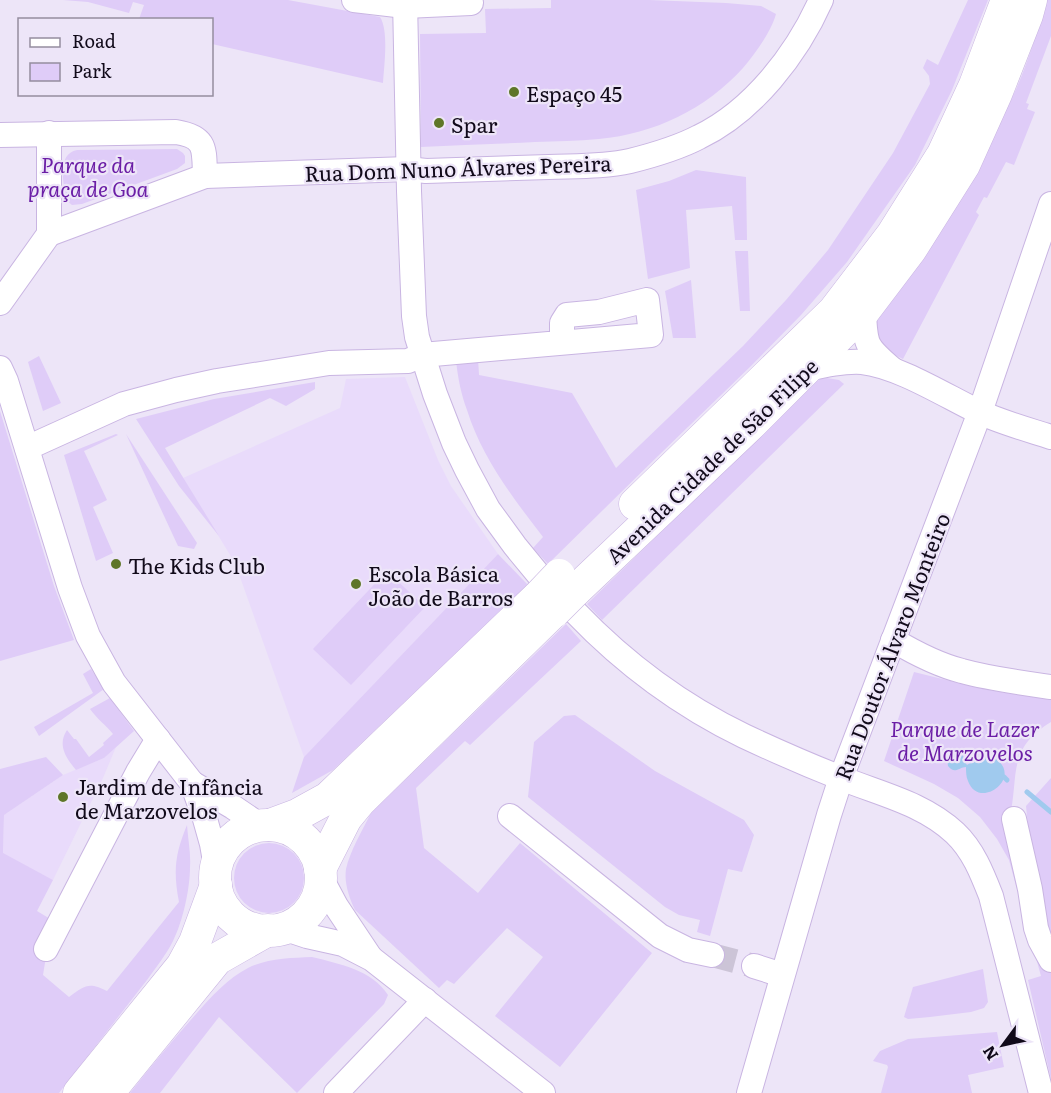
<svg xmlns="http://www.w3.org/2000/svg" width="1051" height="1093" viewBox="0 0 1051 1093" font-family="Literata,serif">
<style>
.built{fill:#e9dbfb}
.green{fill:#dfccf8}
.water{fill:#a0caee}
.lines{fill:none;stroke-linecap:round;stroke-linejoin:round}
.stream{stroke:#a0caee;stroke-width:5}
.minor-tunnel{stroke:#ccc4d7;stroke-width:24;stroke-dasharray:24 12;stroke-linecap:butt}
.minor-casing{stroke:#c9b5e2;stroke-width:26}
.major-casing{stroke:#c9b5e2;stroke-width:33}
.minor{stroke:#fff;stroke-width:24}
.major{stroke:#fff;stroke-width:32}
.major-bridge-casing{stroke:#c9b5e2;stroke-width:33;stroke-linecap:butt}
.major-bridge{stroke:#fff;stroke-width:32}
.poi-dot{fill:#5e7628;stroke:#ede5f8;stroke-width:2}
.labels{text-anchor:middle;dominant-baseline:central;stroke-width:4.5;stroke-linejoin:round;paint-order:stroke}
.poi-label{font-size:21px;fill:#110a1a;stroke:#ede5f8;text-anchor:start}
.park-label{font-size:21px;font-style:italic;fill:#6b1ea6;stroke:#ede5f8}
.street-label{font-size:21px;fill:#110a1a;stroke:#ede5f8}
</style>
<rect width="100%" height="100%" fill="#ede5f8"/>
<g class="built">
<path d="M405 377 438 460 451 486 498 554 304 757 235 563 183 478 340 408 346 379Z"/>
<path d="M116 747 103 778 53 880 3 854 4 815 63 775 104 758Z"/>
</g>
<g class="green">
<path d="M63 0H288L380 17C389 31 384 66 383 83L212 44V20L139 19 144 5 133 2 129 13 88 2Z"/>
<path d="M551 0H649L726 3 761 6 776 14C771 32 755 54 743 68 706 109 654 134 599 139 578 141 556 141 535 142 497 144 459 145 421 147L420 34 486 33 485 9 551 8Z"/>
<path d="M968 0H988L952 90 915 165 847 262 801 315 751 366 658 456 548 564 533 548 543 537C513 498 482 458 467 410 461 394 458 378 456 361L478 358 479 375 572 393 616 468 743 346 786 300 828 250 893 153 930 84 929 76 923 68 927 59 938 65Z"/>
<path d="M1047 0H1051V36L1026 103 1029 104 1027 109 1035 112 1014 165 1006 162 987 198 984 197 976 212 979 215 903 359C880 348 879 347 876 322 928 247 979 170 1017 87 1029 59 1038 29 1047 0Z"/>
<path d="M177 149 183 153 185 156V163L177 169 82 204 72 205 66 200C64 184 56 154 77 150Z"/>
<path d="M696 170 746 177 747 240H735L732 206 686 210 690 268 648 279 636 190 669 181Z"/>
<path d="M735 251H748L750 311H740Z"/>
<path d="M691 280 696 338H673L665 291Z"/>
<path d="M39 356 61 403 43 411 28 362Z"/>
<path d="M827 378 839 380 844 384 602 620 587 604 815 382 821 379Z"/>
<path d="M315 382V389L286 406 270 398 165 448 219 536 179 486 136 419 214 399Z"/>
<path d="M0 411 54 586 74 640 0 661Z"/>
<path d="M116 434 118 435 84 451 107 500 93 507 113 553 96 561 64 455Z"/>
<path d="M126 434 197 543 194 549 178 546Z"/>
<path d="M498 554 528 585 333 770 292 793 304 757Z"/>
<path d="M387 571 425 607 351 685 313 649Z"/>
<path d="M566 624 581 641 470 745 465 741 416 788 424 848 478 893 520 843 652 953 560 1067 495 1016 543 957 507 928 454 984 447 980 439 988 355 910C349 897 344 883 346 869 350 851 363 829 371 813Z"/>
<path d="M91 669 104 689 39 736 34 727 93 693 83 674Z"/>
<path d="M914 672 983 689 1051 700V722C1005 750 1020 777 1009 820L1051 968V1079L1028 980 1041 976 1009 860 997 839 980 817 958 798 934 784 884 761Z"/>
<path d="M110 698 134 731 104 758 76 770C66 758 57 745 67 730L74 739H76L89 757 104 745 103 743 113 734C106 725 97 719 90 709Z"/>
<path d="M575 715 655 771 744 820 754 835 742 872 728 869 710 936 697 932 700 920 679 915 665 907 528 797 534 742 564 716Z"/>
<path d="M46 757 63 775 4 815 3 853 53 880 37 911 52 920 43 975 69 997C85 985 89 982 107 991L179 902C173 871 175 854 187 825 188 839 191 854 190 867 190 889 183 921 173 941 166 955 156 967 147 980L59 1093H0V769Z"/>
<path d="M1051 778V951L1033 879 1026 806Z"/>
<circle cx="269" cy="878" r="35"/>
<path d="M312 957C340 964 372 970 388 995L384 1004 297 1093 219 1017 160 1093H130C151 1066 173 1040 196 1014 211 997 228 978 248 968 268 958 291 958 312 957Z"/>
<path d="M983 969 988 1002 984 1008 971 1012 930 1017 908 1019 904 1017 913 987Z"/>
<path d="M997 1032 1004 1067 968 1075 972 1093H881L888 1067 887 1065 873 1061 880 1051 908 1039Z"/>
</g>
<path class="water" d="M955 752C965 752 963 760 967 765 976 759 985 751 996 759 1023 778 979 811 968 781 966 777 966 771 966 767 959 767 955 775 948 766L947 758Z"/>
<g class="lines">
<g class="stream">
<path d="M1004 777 1007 780"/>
<path d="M1027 792 1051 812"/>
</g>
<path class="minor-tunnel" d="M712 955 754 966"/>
<defs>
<g id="minor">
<path d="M354 0 405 6 471 3"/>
<path d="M405 0 409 191 414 316 417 337 435 394 454 443 467 470 488 509 515 546 538 574"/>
<path d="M0 135 176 132C207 137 204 149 205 176"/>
<path d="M49 234 205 176 408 169 426 171C467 170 508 168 549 167 576 166 604 167 630 161 654 155 678 148 699 137 753 111 797 54 821 0"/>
<path d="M49 234V133"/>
<path d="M0 303 49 234"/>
<path d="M864 311C865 345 866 347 892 369"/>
<path d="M0 368 6 381 70 588 88 636 114 683 192 783 205 819 212 844 216 867"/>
<path d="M807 369C825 365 843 361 862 362 898 366 944 395 977 411 1000 422 1026 429 1051 437"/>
<path d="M27 448 124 404 176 390 217 381 329 363 408 361 422 355 651 335 647 300 599 312 567 315 562 323V342"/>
<path d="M576 613C625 664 680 705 744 736 776 751 808 765 841 778 880 794 923 803 955 833 973 850 982 873 991 896L1041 1093"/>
<path d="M893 640C915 653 938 665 962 671 991 679 1022 683 1051 687"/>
<path d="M192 783 233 807 261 826"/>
<path d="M510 816 660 936 688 950 712 955"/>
<path d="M1014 819 1030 889 1036 928 1040 940 1051 960"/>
<path d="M321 878 336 906 370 957"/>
<path d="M283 928 307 936 343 944 372 959 543 1093"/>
<path d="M46 949 138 772 158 739"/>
<path d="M754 966 782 975"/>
<path d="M336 1093 425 1000"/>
<path d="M749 1093 829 815 841 778 980 412 1051 204"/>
</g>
<g id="major">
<path d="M635 504 834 311 892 235 943 154 975 85 1007 0"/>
<path d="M574 592 748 427 864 311 911 249 964 165 996 94 1027 15 1031 0"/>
<path d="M270 825 297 815 328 798 539 596"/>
<circle cx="268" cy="878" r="53"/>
<path d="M320 869 346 818 360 801 551 614"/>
<path d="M79 1093 182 966 195 942 216 885"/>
<path d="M108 1093 217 959 268 930"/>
</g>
</defs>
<use href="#minor" class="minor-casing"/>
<use href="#major" class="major-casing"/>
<use href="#minor" class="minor"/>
<use href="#major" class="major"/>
<defs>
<g id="major-bridge">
<path d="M539 596 559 575"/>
<path d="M554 612 574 592"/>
</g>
</defs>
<use href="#major-bridge" class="major-bridge-casing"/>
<use href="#major-bridge" class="major-bridge"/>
</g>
<g class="poi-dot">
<circle cx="514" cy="92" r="6"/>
<circle cx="439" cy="123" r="6"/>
<circle cx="116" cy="564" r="6"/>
<circle cx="356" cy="584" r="6"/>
<circle cx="63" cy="797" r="6"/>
</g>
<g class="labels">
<g class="poi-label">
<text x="526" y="92">Espaço 45</text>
<text x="451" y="123">Spar</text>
<text x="128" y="564">The Kids Club</text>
<text x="368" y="572">Escola Básica<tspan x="368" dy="24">João de Barros</tspan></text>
<text x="75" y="785">Jardim de Infância<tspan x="75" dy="24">de Marzovelos</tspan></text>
</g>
<g class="park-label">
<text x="88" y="163">Parque da<tspan x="88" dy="24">praça de Goa</tspan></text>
<text x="965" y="727">Parque de Lazer<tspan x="965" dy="24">de Marzovelos</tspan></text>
</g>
<g class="street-label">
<text transform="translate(458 167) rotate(-2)">Rua Dom Nuno Álvares Pereira</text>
<text transform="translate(711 460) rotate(-44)">Avenida Cidade de São Filipe</text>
<text transform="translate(891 646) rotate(-69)">Rua Doutor Álvaro Monteiro</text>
</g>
</g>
<rect x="18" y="18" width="195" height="78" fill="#ede5f8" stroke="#958d9f" stroke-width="1.5"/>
<rect x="30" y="38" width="30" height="9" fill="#ffffff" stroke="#958d9f" stroke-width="1.5"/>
<text x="72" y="48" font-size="18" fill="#110a1a">Road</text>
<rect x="30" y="63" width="30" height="18" fill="#dfccf8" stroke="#958d9f" stroke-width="1.5"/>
<text x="72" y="78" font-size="18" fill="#110a1a">Park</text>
<g transform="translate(1003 1045) rotate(237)" stroke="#ede5f8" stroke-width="4.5" paint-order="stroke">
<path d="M0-4.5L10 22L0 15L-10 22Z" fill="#110a1a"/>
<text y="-9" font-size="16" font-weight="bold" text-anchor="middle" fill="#110a1a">N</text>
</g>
</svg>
